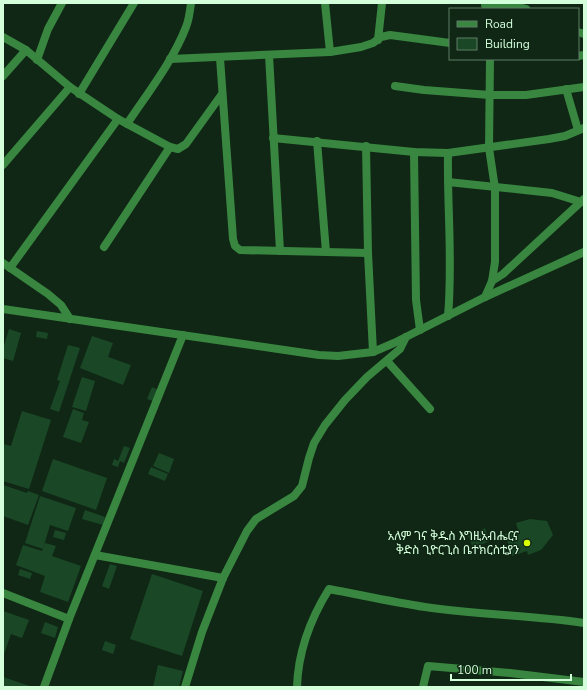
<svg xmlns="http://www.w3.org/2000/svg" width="587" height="690" viewBox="0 0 587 690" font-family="'Nunito Sans','Noto Sans Ethiopic',sans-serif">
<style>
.building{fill:#1a4826}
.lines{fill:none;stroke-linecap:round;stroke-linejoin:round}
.minor{stroke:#398640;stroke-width:8}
.tertiary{stroke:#398640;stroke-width:8}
.poi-dot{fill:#d9ff00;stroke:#0f2714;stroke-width:1.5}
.labels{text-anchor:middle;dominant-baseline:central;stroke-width:3;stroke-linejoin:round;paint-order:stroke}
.poi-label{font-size:12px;fill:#d4ffdb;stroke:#0f2714;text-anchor:end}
</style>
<rect width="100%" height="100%" fill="#0f2714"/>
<g class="building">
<path d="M9 329 21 333 13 361 3 358V349Z"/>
<path d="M37 331 48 333 47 339 36 337Z"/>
<path d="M92 336 113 343 108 357 131 365 123 385 80 368Z"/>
<path d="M68 345 80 348 59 412 50 409 60 381 57 380Z"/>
<path d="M82 377 95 381 86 411 72 407Z"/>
<path d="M152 387 158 390 153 401 147 399Z"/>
<path d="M73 409 84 413 82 420 89 422 81 443 63 437Z"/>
<path d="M22 411 51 420 29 489 3 481V444L11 446Z"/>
<path d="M124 446 130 448 124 463 120 461 118 467 112 465 114 459 118 461Z"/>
<path d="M159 453 174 459 169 473 153 466Z"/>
<path d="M53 459 107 478 96 510 42 491Z"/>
<path d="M151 467 168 474 165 481 148 474Z"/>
<path d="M3 485 27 493 28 491 39 495 28 525 3 516Z"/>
<path d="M40 496 76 508 68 531 50 525 43 549 25 543Z"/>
<path d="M85 510 105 517 103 525 82 519Z"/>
<path d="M530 519 547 521 553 535 541 550 528 555 527 551 512 556 505 534 518 530 516 523Z"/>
<path d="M485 528 490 541 473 548 468 536Z"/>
<path d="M55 530 66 533 64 540 53 537Z"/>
<path d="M45 543 56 546 52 556 81 566 68 602 40 592 45 576 16 565 23 545 42 551Z"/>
<path d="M110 564 117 566 109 589 102 586Z"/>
<path d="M20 569 32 573 30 579 18 575Z"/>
<path d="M152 574 203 591 182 656 130 639Z"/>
<path d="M3 611 29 620 22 638 11 634 3 657Z"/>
<path d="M45 622 58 627 55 638 41 633Z"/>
<path d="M105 641 116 645 113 654 102 650Z"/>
<path d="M158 665 183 671 179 687H153Z"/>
<path d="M3 677 33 687H3Z"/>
</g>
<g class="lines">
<g class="minor">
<path d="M325 3 330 52"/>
<path d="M485 5H509L526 9"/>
<path d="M578 32 584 34"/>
<path d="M3 37 26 50 70 87 118 119 170 147 178 149 186 144 222 94"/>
<path d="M378 40 382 3"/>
<path d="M269 55 280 251"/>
<path d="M578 56 584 55"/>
<path d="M220 58 233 239 235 246 240 250 368 253"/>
<path d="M170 59 330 52 361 47 373 43 381 37 390 35 450 43"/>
<path d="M37 60 48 29 62 3"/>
<path d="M3 76 26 50"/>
<path d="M395 86 424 90 490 95H526L584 87"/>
<path d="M566 89 578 130"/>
<path d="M79 94 134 3"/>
<path d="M127 124C147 94 173 61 186 27 189 20 190 11 191 3"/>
<path d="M273 138 414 152 448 153 549 139 565 136 584 128"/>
<path d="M317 141 326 252"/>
<path d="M366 146 368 253 373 352"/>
<path d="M414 152 416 300 420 330"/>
<path d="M448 153C447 207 453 262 448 316"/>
<path d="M3 165 70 87"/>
<path d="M448 182 552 193 581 202"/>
<path d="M104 247 170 147"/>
<path d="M3 263 48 294 61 305 70 319"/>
<path d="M10 268 118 119"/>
<path d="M492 281 503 274 584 199"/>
<path d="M485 297 492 281 495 262V188L489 148 490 59"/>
<path d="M387 361 430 409"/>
<path d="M95 555 223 578"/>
<path d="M3 593 69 619"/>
<path d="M44 687 69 619 183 335"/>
<path d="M185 687 202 632 223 578 247 531 256 519 294 496 302 486 309 458 314 443 325 425 345 400 367 377 400 349 406 337"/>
<path d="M297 687C298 653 311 618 329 589 361 595 393 602 425 607 478 615 531 615 584 623"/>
<path d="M423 687 428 666 510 673 584 682"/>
</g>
<path class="tertiary" d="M3 309 319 355 338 356 373 352 394 343 485 297 584 252"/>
</g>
<circle class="poi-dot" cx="527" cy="543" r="4"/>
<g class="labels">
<g class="poi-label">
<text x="519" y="536">አለም ገና ቅዱስ እግዚአብሔርና<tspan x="519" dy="14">ቅድስ ጊዮርጊስ ቤተክርስቲያን</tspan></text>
</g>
</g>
<rect width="587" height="690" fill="none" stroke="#d4ffdb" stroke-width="8"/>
<rect x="449" y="8" width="130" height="52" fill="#0f2714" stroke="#5e7d64"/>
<rect x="457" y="21" width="20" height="6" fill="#398640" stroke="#5e7d64"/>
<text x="485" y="28" font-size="12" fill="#d4ffdb">Road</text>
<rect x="457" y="38" width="20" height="12" fill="#1a4826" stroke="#5e7d64"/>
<text x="485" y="48" font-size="12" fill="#d4ffdb">Building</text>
<path d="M451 674v6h120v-6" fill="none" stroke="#d4ffdb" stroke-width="2"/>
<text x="457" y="674" font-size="12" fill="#d4ffdb" stroke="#0f2714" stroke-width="3" paint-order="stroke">100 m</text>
</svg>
